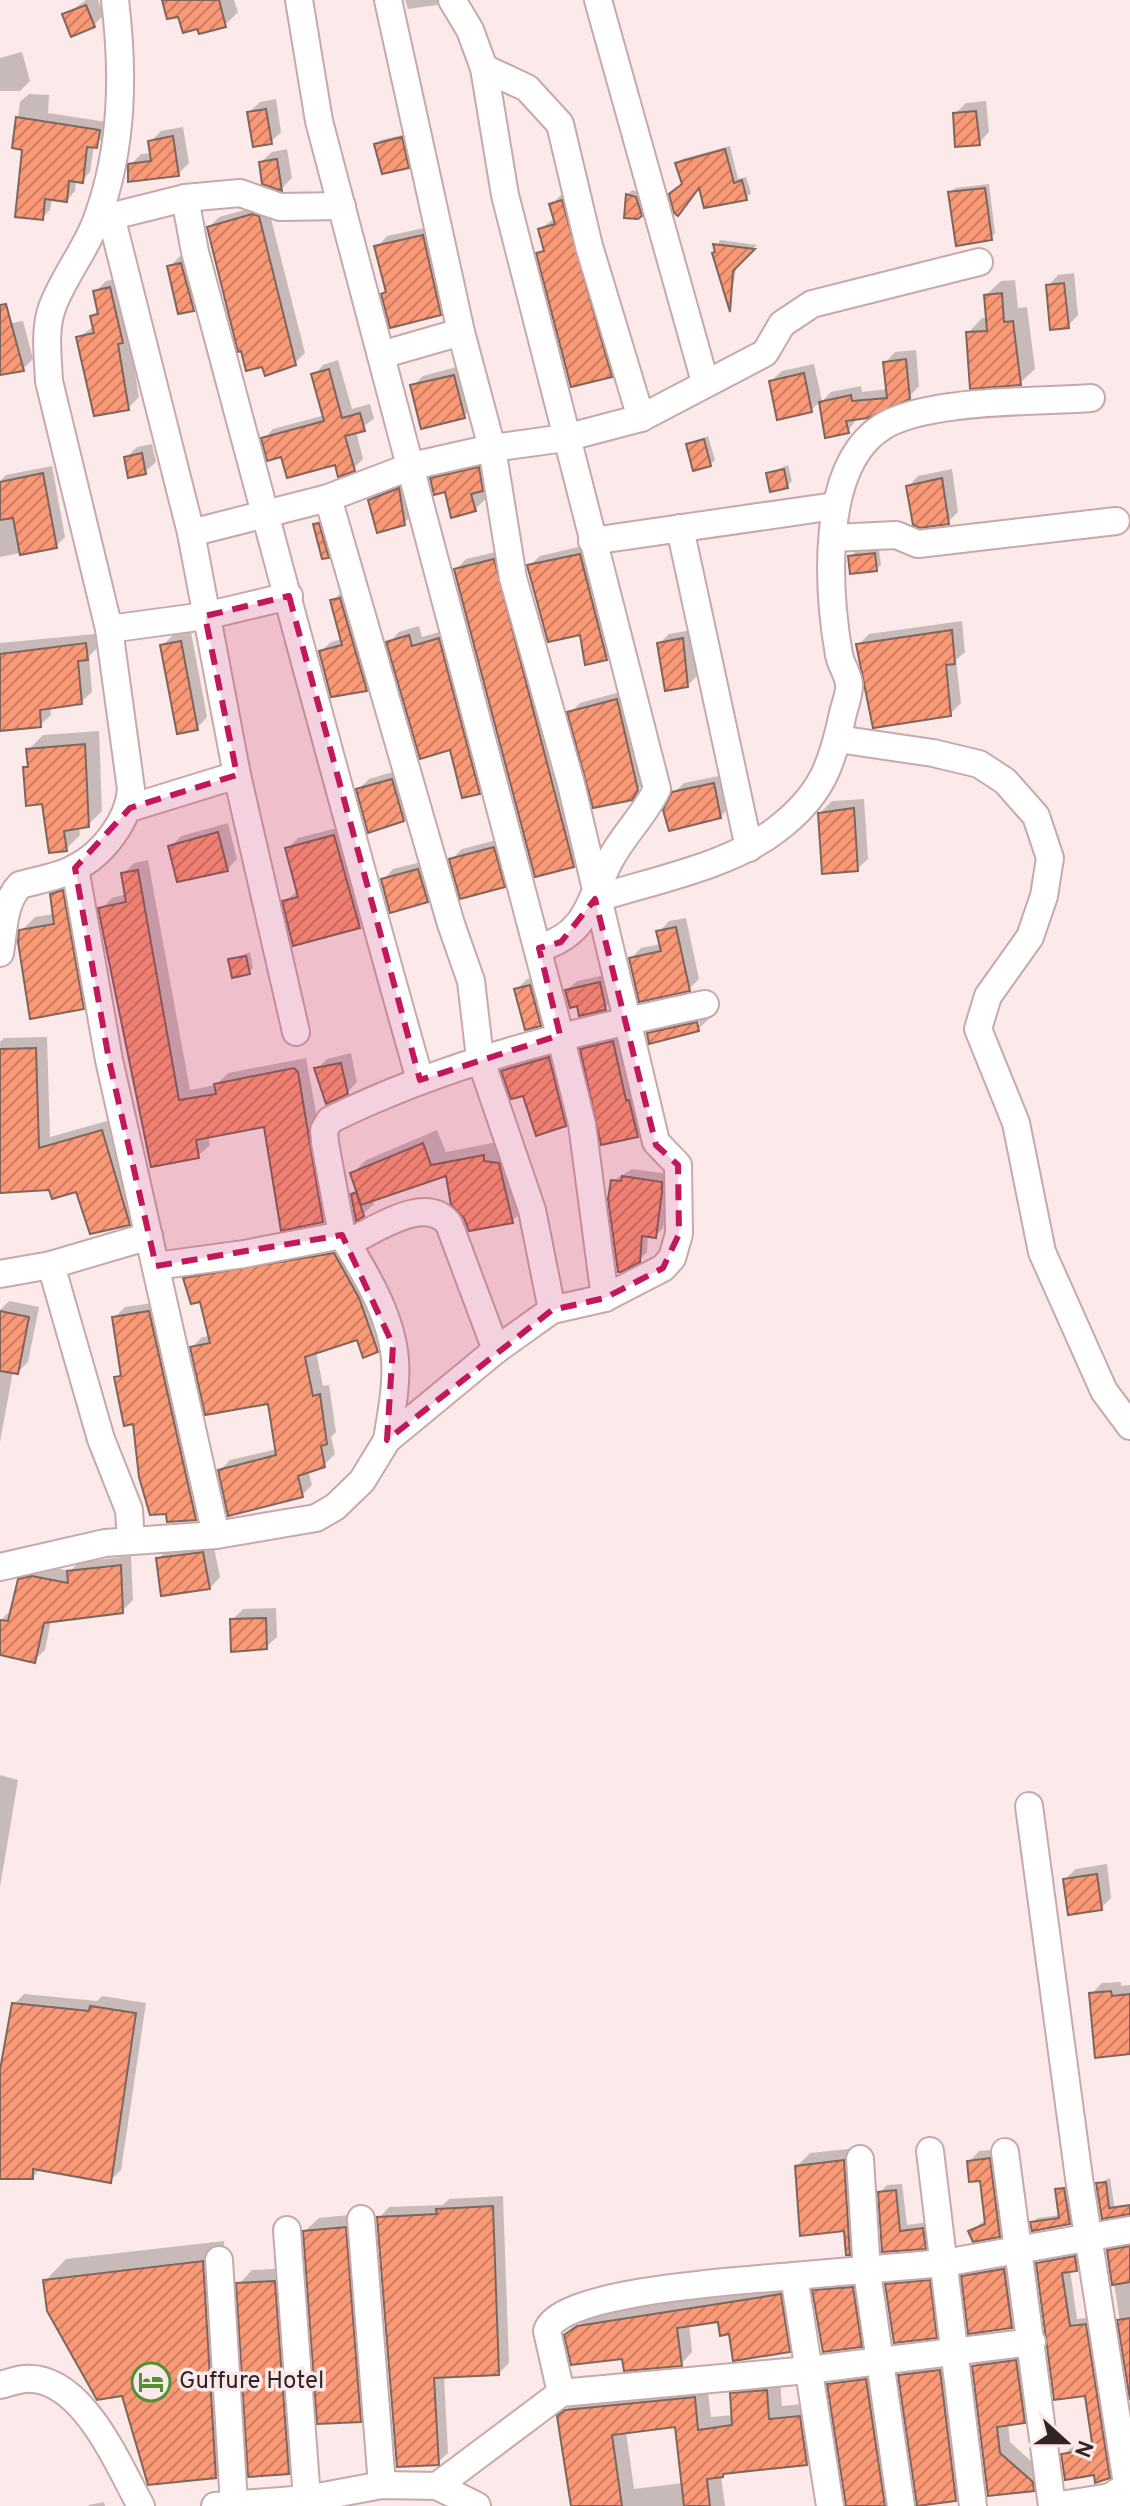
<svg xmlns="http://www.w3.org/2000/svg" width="1130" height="2506" viewBox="0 0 1130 2506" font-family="Overpass,sans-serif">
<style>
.shadow{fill:#0003;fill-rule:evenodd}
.building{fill:url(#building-hatch);stroke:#7f655c;stroke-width:2}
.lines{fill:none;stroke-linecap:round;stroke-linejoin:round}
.minor-casing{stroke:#c8a9aa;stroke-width:30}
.minor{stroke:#fff;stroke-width:26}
.marked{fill:#c2185b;fill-opacity:0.2;stroke:#c2185b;stroke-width:6;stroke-dasharray:16 10;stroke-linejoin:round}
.labels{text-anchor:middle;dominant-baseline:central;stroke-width:7;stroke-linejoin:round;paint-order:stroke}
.poi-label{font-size:24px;fill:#302425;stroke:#fce9e9;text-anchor:start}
</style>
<defs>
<pattern id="building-hatch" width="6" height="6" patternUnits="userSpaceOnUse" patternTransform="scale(2)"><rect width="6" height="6" fill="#fb9977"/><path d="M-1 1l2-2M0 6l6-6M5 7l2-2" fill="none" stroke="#cc7d61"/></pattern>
</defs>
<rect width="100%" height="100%" fill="#fce9e9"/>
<g class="shadow">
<path d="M86 0H98L104 15 94 25 65 15Z"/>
<path d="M164 0H234L238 12 225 25 199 27Z"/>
<path d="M405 0H442L437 5 408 9Z"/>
<path d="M22 52 30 81 20 91H0V58Z"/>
<path d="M29 94 49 95 48 113 107 122 105 137 94 145 90 172 82 181 76 180 75 191 67 200 52 198 50 210 42 218 24 148 14 147 20 102Z"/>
<path d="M276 99 281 132 271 142 249 112 260 102Z"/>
<path d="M986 101 989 132 979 143 955 114 966 103Z"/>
<path d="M183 127 189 163 178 174 130 165 141 154 152 153 150 142 161 131Z"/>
<path d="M406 134 412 162 408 166 376 144 381 140Z"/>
<path d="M730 146 738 179 746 177 751 193 746 198 701 185 684 184 677 164 682 159Z"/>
<path d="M287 149 292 178 282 188 261 162 272 152Z"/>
<path d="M989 184 995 233 991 238 950 193 955 188Z"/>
<path d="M632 190 641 193 645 209 637 217 628 195Z"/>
<path d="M572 191 621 365 611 375 539 254 545 247 540 229 555 218 551 205 562 194Z"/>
<path d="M263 205 268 207 305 353 295 363 209 227 219 217Z"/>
<path d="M433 226 450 302 440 313 383 294 388 290 377 247 387 236Z"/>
<path d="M720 240 757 245 737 264 729 308 714 254Z"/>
<path d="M192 254 204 299 193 309 170 266 180 256Z"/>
<path d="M1074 273 1078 315 1068 326 1048 286 1058 275Z"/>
<path d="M120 278 139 397 128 408 78 338 94 326 92 317 99 309 95 292 106 281Z"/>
<path d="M1015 280 1018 308 1027 307 1035 369 1020 383 968 333 982 318H988L986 295 1001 281Z"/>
<path d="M23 321 33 359 23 369 0 373V325Z"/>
<path d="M916 350 919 386 909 397 858 417 848 431 827 435 821 401 811 410 771 381 782 371 814 364 822 401 831 392 861 386 862 392 888 389 885 363 895 352Z"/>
<path d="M338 360 352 409 370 404 374 419 356 431 363 459 353 469 336 462 283 455 264 439 273 429 325 415 314 375 323 365Z"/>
<path d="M464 365 474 406 464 416 413 386 423 376Z"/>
<path d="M708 436 715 460 710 465 688 445Z"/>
<path d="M152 444 156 462 145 472 126 458 137 447Z"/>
<path d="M489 458 492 479 483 488 486 499 475 509 432 479 442 469Z"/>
<path d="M788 465 792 481 787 486 768 474Z"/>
<path d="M52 466 65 537 56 546 0 557V481L6 475Z"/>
<path d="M952 469 958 512 948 522 908 487 918 476Z"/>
<path d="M409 480 414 513 404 523 371 500 381 490Z"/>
<path d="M326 514 338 545 328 556 315 525Z"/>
<path d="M591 544 617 648 606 658 529 566 540 556Z"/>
<path d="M504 550 584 855 573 865 456 570 466 559Z"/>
<path d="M879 550 881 565 876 569 850 557 855 552Z"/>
<path d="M342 591 376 680 366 689 321 651 331 642 342 639 333 601Z"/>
<path d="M962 621 965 652 956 660 961 703 950 714 859 644 869 634Z"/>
<path d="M419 626 422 637 449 629 489 781 479 792 389 643 399 632Z"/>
<path d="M692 630 697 676 688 685 659 644 669 634Z"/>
<path d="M191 632 207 717 197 728 162 646 173 635Z"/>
<path d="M95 634 97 648 89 656 92 692 81 702 50 706 51 715 40 725 0 729V643Z"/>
<path d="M627 690 648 778 631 798 570 713 580 703Z"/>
<path d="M99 731 102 811 88 825 79 826 80 835 66 849 25 768 29 764 28 750 43 735Z"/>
<path d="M403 769 413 809 403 820 358 790 369 779Z"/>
<path d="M724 775 730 807 720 817 674 793 684 783Z"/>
<path d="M864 799 868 859 857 869 824 872 821 812 832 801Z"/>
<path d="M228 823 237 859 227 870 171 847 181 836Z"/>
<path d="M345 826 369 915 359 926 285 902 298 890 287 849 298 838Z"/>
<path d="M504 838 514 875 504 886 451 860 462 849Z"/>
<path d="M148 860 190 1090 216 1085 228 1073 306 1058 334 1209 322 1220 266 1124 208 1136 210 1145 198 1156 101 909 112 898 127 894 123 874 134 863Z"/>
<path d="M429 860 437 889 427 900 383 880 393 869Z"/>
<path d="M66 881 97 994 83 1008 21 931 35 917 54 914 52 895Z"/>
<path d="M686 918 699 979 689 989 631 958 641 948 661 944 659 932 669 921Z"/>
<path d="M250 952 253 968 249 972 230 960Z"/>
<path d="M609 974 614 998 605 1008 579 1004 567 990 577 981Z"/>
<path d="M541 976 550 1014 540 1024 516 990 527 979Z"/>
<path d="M707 1013 709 1019 698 1029 649 1034 659 1023 693 1016 695 1025H700L697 1015Z"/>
<path d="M623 1032 648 1125 637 1135 582 1050 593 1039Z"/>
<path d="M47 1037 50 1137 114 1119 141 1211 129 1223 77 1190 0 1191V1042L4 1038Z"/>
<path d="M559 1048 575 1114 565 1125 524 1093 504 1071 514 1061Z"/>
<path d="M351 1053 357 1082 347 1093 317 1069 327 1059Z"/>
<path d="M437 1130 446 1152 497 1142 527 1207 512 1221 448 1174 372 1199 374 1204 363 1214 353 1194 358 1190 352 1174 366 1160Z"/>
<path d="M632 1169 669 1174 663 1228 655 1236 648 1235 647 1252 639 1260 613 1181Z"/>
<path d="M345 1243 387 1340 377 1350 358 1338 316 1352 323 1386 329 1385 336 1432 331 1437 335 1454 324 1465 308 1470 312 1485 302 1495 220 1470 230 1460 277 1449 270 1401 192 1347 202 1337 210 1336 202 1300 185 1279 196 1269Z"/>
<path d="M9 1301 39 1307 28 1362 18 1372 13 1371 0 1442V1310Z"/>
<path d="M159 1302 206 1508 195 1518 135 1422 116 1378 122 1372 114 1318 125 1307Z"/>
<path d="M213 1543 220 1577 210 1588 158 1559 169 1548Z"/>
<path d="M131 1556 133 1600 122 1611 51 1620 45 1650 34 1660 0 1653 1 1620 11 1610 20 1580 31 1569 44 1566 70 1571 79 1562Z"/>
<path d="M276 1608 277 1637 266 1647 232 1620 243 1609Z"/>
<path d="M0 1775 18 1780 0 1887Z"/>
<path d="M1107 1864 1111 1898 1101 1908 1065 1879 1076 1869Z"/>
<path d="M1121 1982V1986L1130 1985V2052L1091 1994 1102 1983Z"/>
<path d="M24 1994 97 2001 102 1996 146 2003 121 2170 110 2181 41 2168 33 2177H0V2082L14 2004Z"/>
<path d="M857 2148 862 2240 849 2253 846 2229 797 2166 810 2153Z"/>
<path d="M1000 2149 1010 2225 999 2235 971 2231 986 2219 982 2179 969 2162 979 2151Z"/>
<path d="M1110 2178 1115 2211 1110 2215 1098 2184Z"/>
<path d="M902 2184 907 2225 930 2222 932 2239 925 2247 884 2250 880 2192 887 2185Z"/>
<path d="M1069 2184 1074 2218 1069 2223H1033L1037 2218 1060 2215 1057 2190Z"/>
<path d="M503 2196 509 2363 498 2374 444 2376 448 2453 437 2463 379 2218 389 2207 443 2205 449 2199Z"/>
<path d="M359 2214 374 2407 360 2420 305 2231 319 2218Z"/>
<path d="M1126 2239 1130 2257V2387L1109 2251Z"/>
<path d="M224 2241 237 2454 215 2476 124 2393 45 2281 66 2259Z"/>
<path d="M1083 2249V2253L1044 2259V2264L1084 2256 1085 2261 1076 2269 1070 2270 1077 2319 1093 2317 1117 2465 1108 2473 1063 2455 1072 2447 1094 2443 1087 2394 1038 2264 1046 2256Z"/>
<path d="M1013 2260 1021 2317 1011 2326 963 2277 973 2267Z"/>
<path d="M288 2268 302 2458 288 2472 239 2284 252 2270Z"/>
<path d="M939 2271 946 2325 936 2336 887 2285 898 2274Z"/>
<path d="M863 2277 871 2335 861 2345 815 2291 825 2281Z"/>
<path d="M792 2283 800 2338 789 2350 730 2332 720 2320 689 2324 692 2352 681 2364 624 2357 567 2336 591 2315Z"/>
<path d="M1026 2351 1034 2411 1024 2421 1008 2424 1010 2442 1042 2471 1043 2478 1033 2489 990 2493 974 2366 985 2356Z"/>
<path d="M953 2358 968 2486 955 2499 900 2376 913 2363Z"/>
<path d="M876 2369 901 2506H847L830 2384 840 2374Z"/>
<path d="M780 2378 782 2406 813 2403 820 2450 807 2463 726 2471 721 2476 725 2506H573L559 2417 573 2403 707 2384 711 2417 734 2415 732 2394 745 2381ZM676 2425 683 2483 634 2489 626 2431Z"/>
<path d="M104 2502 105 2506H88L89 2505Z"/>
</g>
<g class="building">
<path d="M162 0H219L226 27 199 34 197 29 183 33 178 17 167 19Z"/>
<path d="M86 5 95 27 71 37 62 14Z"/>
<path d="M266 109 272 144 253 147 247 112Z"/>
<path d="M976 111 980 145 955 147 953 113Z"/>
<path d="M16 117 100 130 97 148 87 147 83 183 69 181 67 202 45 199 43 220 15 217 22 150 12 148Z"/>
<path d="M173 136 179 176 128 182V164L151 161 148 141Z"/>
<path d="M402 137 409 168 382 174 374 144Z"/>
<path d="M725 149 734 183 742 180 747 200 704 208 699 188 678 216 674 213 669 194 682 184 675 163Z"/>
<path d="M277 159 282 191 262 184 259 162Z"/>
<path d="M985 188 992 240 956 246 948 192Z"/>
<path d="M626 194 636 197 642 216 638 219 624 218Z"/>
<path d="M562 200 612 377 571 387 536 253 544 251 538 229 555 224 549 204Z"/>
<path d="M252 214 259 216 296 365 265 376 262 367 246 371 241 351 238 352 207 227Z"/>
<path d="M423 235 441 315 390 328 381 294 386 292 374 246Z"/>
<path d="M713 244 755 249 733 271 730 312 712 253 715 252Z"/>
<path d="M181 263 194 311 178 314 167 266Z"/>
<path d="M1064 283 1069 328 1050 330 1046 285Z"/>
<path d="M110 287 123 343 118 344 129 410 94 416 76 337 94 333 90 316 98 314 93 291Z"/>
<path d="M1002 293 1004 322 1013 321 1021 385 970 389 966 332 987 331 984 295Z"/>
<path d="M6 304 24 371 0 375V305Z"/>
<path d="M906 359 910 399 868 418 846 421 849 433 825 438 819 402 851 395 852 401 887 398 883 362Z"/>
<path d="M329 369 342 418 360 413 365 431 345 436 355 471 338 477 335 465 287 478 281 457 267 461 261 438 324 421 311 374Z"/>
<path d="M804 373 812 412 777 420 769 381Z"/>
<path d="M454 375 465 418 421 429 410 385Z"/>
<path d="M704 439 711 466 693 471 686 444Z"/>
<path d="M142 453 146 474 128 478 124 457Z"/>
<path d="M479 467 483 491 471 494 476 511 451 518 445 492 434 495 430 478Z"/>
<path d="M784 469 788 488 770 492 766 473Z"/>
<path d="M43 473 57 548 20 555 13 518 0 520V482Z"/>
<path d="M942 478 949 524 920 528 913 525 906 486Z"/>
<path d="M399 488 405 525 377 533 368 500Z"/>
<path d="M319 523 329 558 322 559 313 524Z"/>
<path d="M875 553 877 571 850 574 848 556Z"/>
<path d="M580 554 607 660 585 665 580 635 548 642 527 565Z"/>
<path d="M494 559 574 867 535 877 454 569Z"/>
<path d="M340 598 367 691 331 697 319 651 342 645 330 600Z"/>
<path d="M952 630 955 664 946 665 951 716 873 728 856 644Z"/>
<path d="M409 635 412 646 439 638 480 794 462 798 450 750 420 759 386 642Z"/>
<path d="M683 638 688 687 665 691 657 643Z"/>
<path d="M181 641 198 730 177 734 160 645Z"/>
<path d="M86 643 88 660 78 661 82 704 40 710 41 727 0 731V654Z"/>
<path d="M617 699 638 790 632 800 593 808 567 712Z"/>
<path d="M85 744 89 827 64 831 67 851 49 853 42 804 26 806 23 767H28L26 749Z"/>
<path d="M392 779 404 821 368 833 356 789Z"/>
<path d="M714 783 721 818 669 831 663 810 672 792Z"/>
<path d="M854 808 858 871 822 874 818 813Z"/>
<path d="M218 832 228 871 177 882 168 846Z"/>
<path d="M334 835 360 928 293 946 282 901 298 897 285 848Z"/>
<path d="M494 847 505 887 460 899 449 859Z"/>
<path d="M418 869 428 902 390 913 381 879Z"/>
<path d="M138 870 179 1100 216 1094 214 1084 294 1068 298 1072 323 1222 281 1231 264 1127 196 1140 199 1158 151 1167 98 908 126 902 121 873Z"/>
<path d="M63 890 84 1009 30 1019 18 942 19 930 54 924 50 894Z"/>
<path d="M676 927 690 991 639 1002 629 958 661 951 656 931Z"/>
<path d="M246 956 250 974 232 978 228 959Z"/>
<path d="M600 982 606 1010 579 1016 577 1006 570 1008 565 990Z"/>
<path d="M530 985 541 1026 525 1030 514 989Z"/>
<path d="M697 1022 699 1031 649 1044 647 1033Z"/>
<path d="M613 1041 626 1100H629L638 1137 601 1145 580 1049Z"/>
<path d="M36 1048 39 1148 102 1130 130 1225 90 1234 76 1192 52 1199 49 1190 0 1193V1049Z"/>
<path d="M549 1057 566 1126 536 1136 523 1096 511 1099 501 1071Z"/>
<path d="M341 1063 348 1094 326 1104 314 1068Z"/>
<path d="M423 1143 431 1165 484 1155V1161L499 1163 513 1223 469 1231 464 1218 451 1205 446 1176 361 1205 350 1173Z"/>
<path d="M622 1176 662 1182V1192L656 1238 642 1236 640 1262 621 1272H618L608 1199 611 1180 621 1181Z"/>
<path d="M356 1192 364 1216 356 1221 351 1194Z"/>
<path d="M334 1253 359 1298 378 1352 363 1358 357 1340 305 1357 313 1396 320 1394 327 1444 321 1446 325 1467 298 1476 303 1497 228 1516 218 1470 276 1455 268 1404 205 1415 190 1347 210 1343 200 1302 191 1304 183 1278Z"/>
<path d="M0 1311 29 1317 18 1374 0 1371Z"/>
<path d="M149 1311 196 1520 167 1522 166 1514 150 1515 139 1477 133 1424 124 1426 114 1377 121 1376 112 1317Z"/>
<path d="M203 1552 210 1589 161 1596 156 1558Z"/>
<path d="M121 1565 123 1613 44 1623 35 1663 0 1655V1620L8 1621 18 1579 32 1576 68 1583 67 1571Z"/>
<path d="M266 1618 267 1649 231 1652 230 1619Z"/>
<path d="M1097 1874 1102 1910 1068 1915 1063 1879Z"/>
<path d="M1111 1991 1112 1996 1130 1994V2054L1095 2058 1089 1993Z"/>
<path d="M12 2003 89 2011 90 2006 136 2013 111 2183 33 2169V2179H0V2070Z"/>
<path d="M990 2158 1000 2237 973 2242 968 2231 985 2224 980 2181 969 2182 967 2161Z"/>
<path d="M844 2160 850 2255H846L844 2231 800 2236 795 2166Z"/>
<path d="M1106 2182 1109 2208 1130 2205V2214L1102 2219 1096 2183Z"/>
<path d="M1064 2188 1070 2224 1032 2231 1030 2222 1059 2218 1055 2189Z"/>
<path d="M896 2190 900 2231 923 2228 926 2249 882 2252 878 2192Z"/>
<path d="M493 2206 499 2375 434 2378 439 2465 397 2467 377 2217 437 2214 436 2209Z"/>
<path d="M346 2227 361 2422 317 2424 303 2231Z"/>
<path d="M1130 2246V2282L1112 2285 1107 2250Z"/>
<path d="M1075 2256 1077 2271 1062 2273 1070 2326 1086 2324 1110 2478 1095 2483 1094 2475 1065 2480 1061 2454 1093 2449 1085 2396 1054 2400 1036 2263Z"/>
<path d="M203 2261 216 2478 148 2485 122 2396 97 2400 47 2311 43 2280Z"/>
<path d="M1004 2269 1012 2328 968 2334 961 2276Z"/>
<path d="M930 2280 937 2338 894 2343 885 2284Z"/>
<path d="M275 2281 289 2474 248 2477 236 2283Z"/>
<path d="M853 2287 862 2347 823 2352 812 2290Z"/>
<path d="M781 2294 790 2352 733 2361 729 2334 720 2336 718 2322 677 2328 682 2366 624 2371 622 2359 571 2365 564 2335 577 2326Z"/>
<path d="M1130 2318V2400L1117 2320Z"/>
<path d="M1016 2360 1025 2423 997 2427 1000 2453 1033 2482 1034 2491 988 2496 972 2366Z"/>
<path d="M940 2370 956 2501 917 2506 898 2375Z"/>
<path d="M866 2379 885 2506H846L827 2384Z"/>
<path d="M767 2390 769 2419 800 2416 807 2465 723 2474V2477L707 2479 710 2506H684L675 2427 612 2435 622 2506H571L557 2416 565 2410 695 2397 698 2430 732 2425 730 2393Z"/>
</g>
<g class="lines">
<defs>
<g id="minor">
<path d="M299 0 319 121 560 1035 582 1124 605 1298"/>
<path d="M452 0 470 30 484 68 505 195 657 789C644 816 622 836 609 862 589 901 588 934 539 948"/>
<path d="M598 0 705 382"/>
<path d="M484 68 527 88 560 124 589 246 641 418"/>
<path d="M185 198 240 193 280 207 342 206"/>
<path d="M111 216 191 533 237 775 296 1032"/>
<path d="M97 220 185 198 195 252C269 528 342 805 420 1080"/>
<path d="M381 355 461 332"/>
<path d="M328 498 451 924 471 981 480 1058 532 1210 552 1310"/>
<path d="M680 528 749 848"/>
<path d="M191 533 328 498 412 466 492 448 461 332 388 0"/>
<path d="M833 538 896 535 918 544 1116 521"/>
<path d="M592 541 835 506"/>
<path d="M109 629 205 616 289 596"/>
<path d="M838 739 933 753 979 764 1005 781 1036 816 1050 858 1044 896 1030 937 988 996 978 1029 1016 1123 1042 1252 1104 1391 1130 1426"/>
<path d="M130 808 237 775"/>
<path d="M75 868 109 1060 216 1535"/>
<path d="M595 899C651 881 730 866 776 830 821 796 832 766 843 713 845 705 850 692 849 684 848 674 841 665 839 655 828 592 819 467 882 427 925 399 1037 402 1091 398"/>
<path d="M0 953C4 930 3 903 20 885 37 880 59 877 75 868 103 854 129 820 131 789L109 629 49 381C48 357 44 331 52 308 63 277 86 250 97 219 123 148 124 74 115 0"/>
<path d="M342 1235 325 1143 324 1130 330 1120C452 1060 574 1032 705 1004"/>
<path d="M347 1243C374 1231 426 1193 449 1224L496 1350"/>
<path d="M51 1265 101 1439 129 1510 131 1541"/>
<path d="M156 1266 244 1254 342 1235C364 1271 392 1316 395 1360 397 1387 391 1414 387 1440"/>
<path d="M0 1274 51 1265 149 1236"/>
<path d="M0 1567 105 1543 216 1535 316 1518 335 1507 362 1481 387 1440 496 1350 552 1310 605 1298 663 1268 672 1258 679 1234 678 1165 656 1142 571 784 513 578 492 448 565 438 641 418 765 353 782 324 812 304 979 262"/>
<path d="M1029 1806 1079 2178 1130 2503"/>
<path d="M930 2151 973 2506"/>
<path d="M1005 2152 1052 2506"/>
<path d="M860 2159 867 2272 901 2506"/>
<path d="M361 2219 382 2485"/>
<path d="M287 2230 307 2499"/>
<path d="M219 2260 234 2504"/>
<path d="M794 2276 944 2263 1130 2230"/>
<path d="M0 2385C8 2383 16 2380 24 2379 82 2374 118 2465 141 2506"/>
<path d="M561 2393 547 2331C558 2290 752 2280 794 2276L830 2506"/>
<path d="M437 2486 561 2393 808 2370 1032 2342"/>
<path d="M215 2506 307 2499 382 2485 437 2486 477 2506"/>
<path d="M1054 2506 1110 2497 1130 2484"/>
</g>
</defs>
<use href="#minor" class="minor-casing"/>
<use href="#minor" class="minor"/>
</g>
<path class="marked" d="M289 596 420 1080 560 1035 539 948 561 942 595 899 656 1145 678 1165 679 1234 663 1268 605 1298 552 1310 387 1440 393 1345 342 1235 156 1266 109 1060 75 868 130 808 237 775 205 616Z"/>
<defs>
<symbol id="hotel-ring" viewBox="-11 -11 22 22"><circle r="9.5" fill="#fce9e9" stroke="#529132" stroke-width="1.5"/><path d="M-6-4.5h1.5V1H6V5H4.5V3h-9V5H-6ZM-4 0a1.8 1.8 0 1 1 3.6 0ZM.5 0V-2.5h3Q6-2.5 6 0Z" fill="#529132"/></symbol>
</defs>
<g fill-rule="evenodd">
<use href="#hotel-ring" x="129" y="2360" width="44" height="44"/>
</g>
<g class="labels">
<g class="poi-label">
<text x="179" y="2382">Guffure Hotel</text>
</g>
</g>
<g transform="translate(1066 2442) rotate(111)" stroke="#fce9e9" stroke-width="6" paint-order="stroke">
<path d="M0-6L14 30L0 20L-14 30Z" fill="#302425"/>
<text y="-12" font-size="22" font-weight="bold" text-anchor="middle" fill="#302425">N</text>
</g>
</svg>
